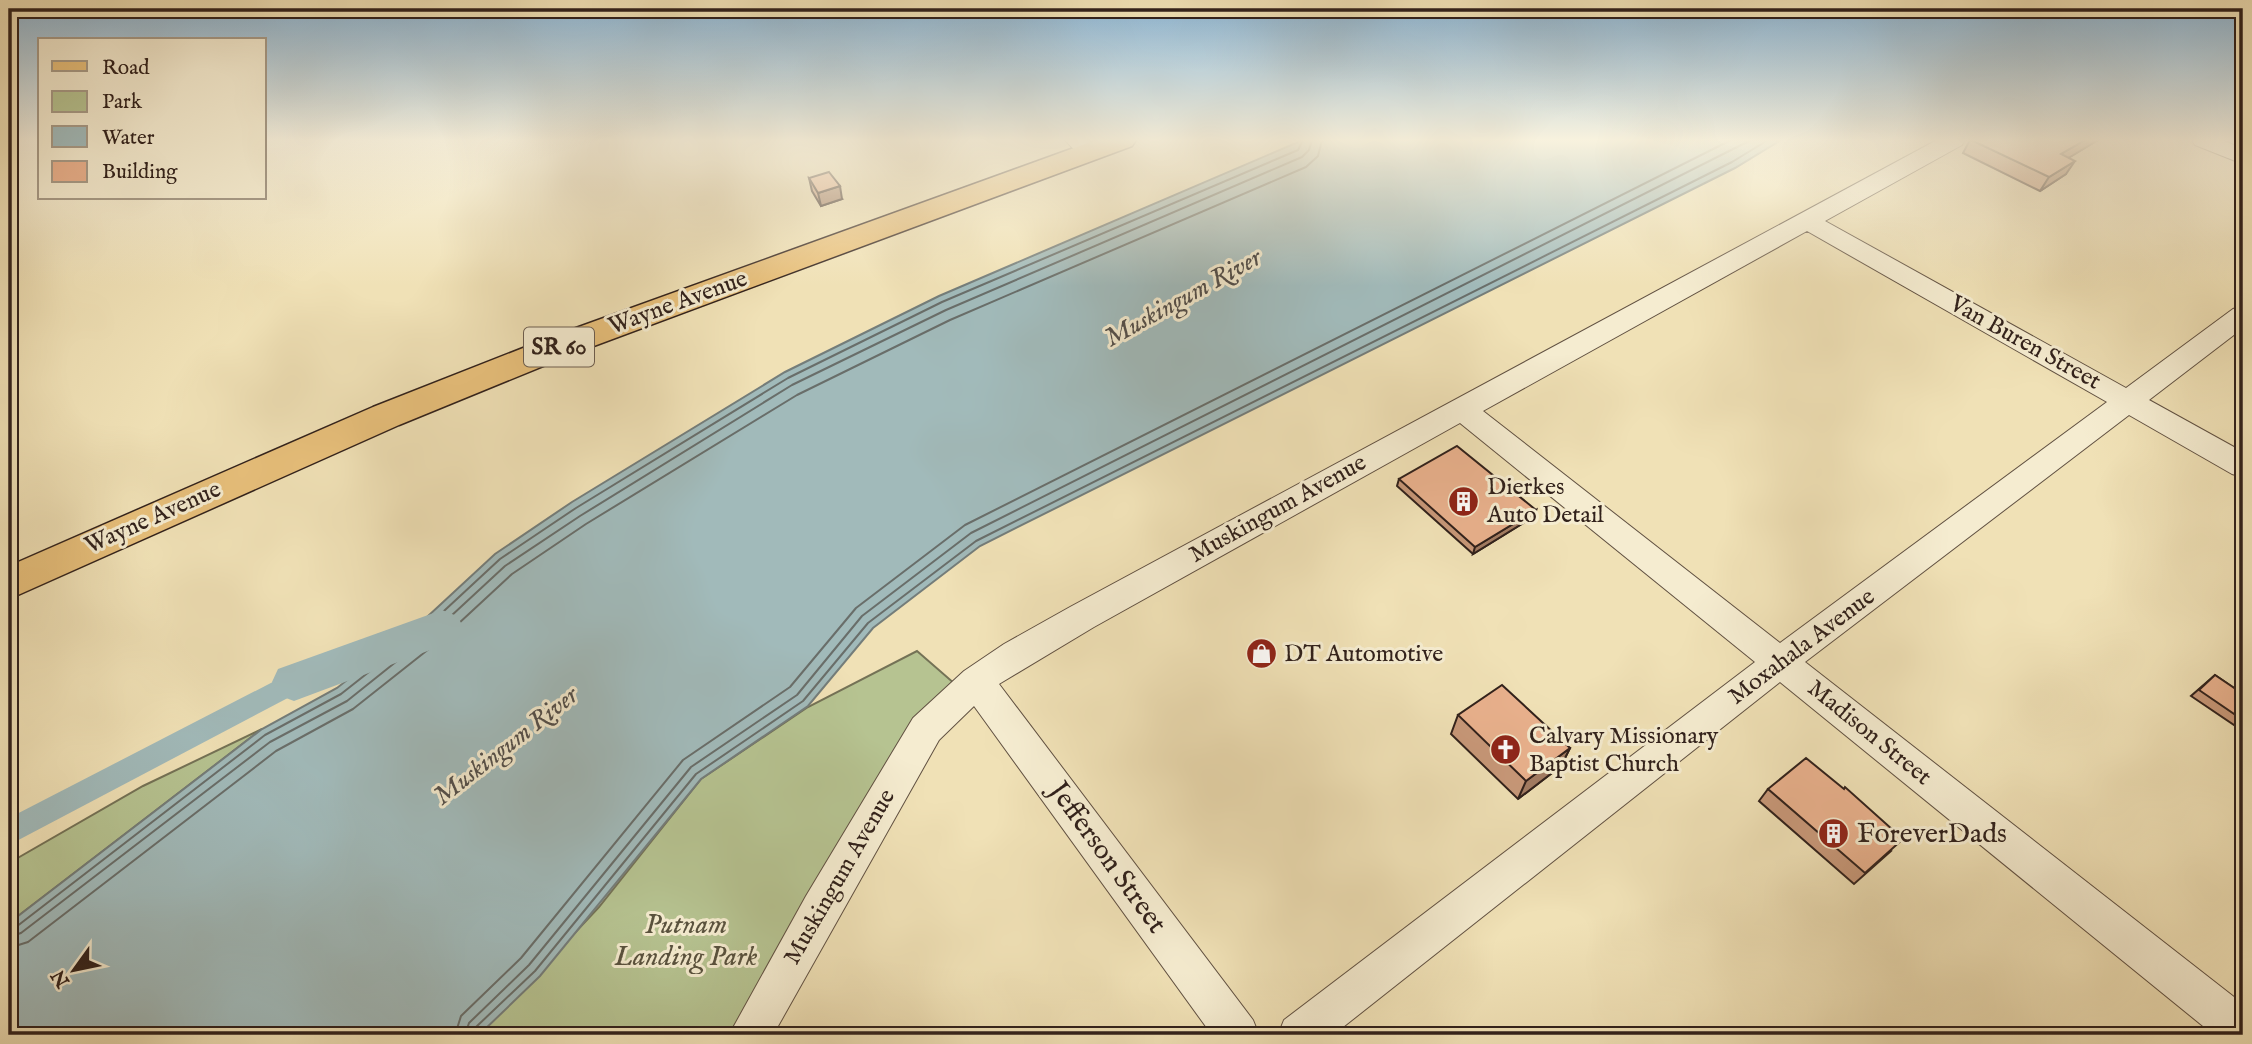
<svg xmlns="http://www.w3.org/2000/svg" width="2252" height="1044" viewBox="0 0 2252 1044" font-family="'IM FELL English',serif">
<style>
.green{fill:#b6c391;stroke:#747256;stroke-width:2}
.water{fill:#a1baba;stroke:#747d7a;stroke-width:2}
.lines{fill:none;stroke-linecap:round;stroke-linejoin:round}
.shore{stroke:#696e6a;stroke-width:2}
.canal{fill:#a1baba;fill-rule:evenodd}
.river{fill:#a1baba;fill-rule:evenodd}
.minor-casing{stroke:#615142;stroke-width:2}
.major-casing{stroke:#31211b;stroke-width:3}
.minor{fill:#f5ecd0;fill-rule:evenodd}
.major{fill:#e8c07b;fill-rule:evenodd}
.wall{fill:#c89879;stroke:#31211b;stroke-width:2}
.shaded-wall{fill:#a37c63;stroke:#31211b;stroke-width:2}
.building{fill:#e9b18d;stroke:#31211b;stroke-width:2}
.labels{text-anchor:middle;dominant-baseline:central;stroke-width:6;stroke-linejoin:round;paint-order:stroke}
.shield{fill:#f5ecd0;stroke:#6c5e51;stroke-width:2}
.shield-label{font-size:23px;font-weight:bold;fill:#31211b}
.street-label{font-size:24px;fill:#31211b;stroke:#f5ecd0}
.poi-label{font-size:24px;fill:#31211b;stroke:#f5ecd0;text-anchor:start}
.water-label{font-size:26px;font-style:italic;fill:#534f4b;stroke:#f5ecd0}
.near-poi-label{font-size:28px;fill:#31211b;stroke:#f5ecd0;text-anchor:start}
.near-street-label{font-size:28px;fill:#31211b;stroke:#f5ecd0}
.near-park-label{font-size:28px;font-style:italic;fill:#59523e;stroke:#f5ecd0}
</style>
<rect width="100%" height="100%" fill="#f0e1b6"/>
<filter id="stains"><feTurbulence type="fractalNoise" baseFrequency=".00286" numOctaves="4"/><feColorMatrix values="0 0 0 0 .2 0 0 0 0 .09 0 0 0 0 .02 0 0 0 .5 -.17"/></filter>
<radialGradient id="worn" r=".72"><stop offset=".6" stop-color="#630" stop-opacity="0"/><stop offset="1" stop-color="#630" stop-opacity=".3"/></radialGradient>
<g class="green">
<path d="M917 651 955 684 904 741 735 1035H479L599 907 701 779 808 707Z"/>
<path d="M262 729 9 923V863L143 786Z"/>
</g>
<path class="water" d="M1303 140H1781L1735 168 980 546 873 628 808 706 701 779 540 976 479 1035H9V923L262 729 337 688 427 617 495 554 572 502 785 372 939 296Z"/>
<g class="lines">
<g class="shore">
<path d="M9 928 16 927 265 735 341 694 431 623 500 559 576 508 788 378 942 302 1298 150 1303 140"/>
<path d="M9 937 21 933 270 742 347 701 437 629 505 566 580 516 792 385 946 310 1302 157 1309 150 1312 140"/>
<path d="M9 948 28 942 276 751 353 709 444 637 512 574 586 524 797 395 950 320 1306 167 1318 156 1322 140"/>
<path d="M455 1035 461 1016 521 958 683 760 790 687 856 608 965 525 1731 140"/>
<path d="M465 1035 469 1023 529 965 691 767 797 695 862 616 971 533 1751 140"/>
<path d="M474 1035 476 1027 535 971 696 774 803 701 868 623 976 541 1732 162 1768 140"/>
</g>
<path class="canal" d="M294 671 303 674 307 682 303 690 9 845V818Z"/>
<path class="river" d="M442 610 457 616 464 628 457 640 294 701 278 695 272 682 278 669Z"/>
<defs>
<g id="minor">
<path d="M1065 140H1089L1101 152 1097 157H1081Z"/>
<path d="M1937 140H1965L1962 145 1825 221 2126 388 2233 309 2243 306V328L2149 400 2243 452V477L2232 474 2129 415 1805 662 2243 1004V1035H2214L1780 682 1333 1035H1278L1284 1020 1755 662 1460 423 1094 627 999 684 1253 1020 1259 1035H1212L974 706 939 740 773 1035H729L806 896 913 718 964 671 1004 644 1070 607ZM1807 231 2107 402 1780 643 1483 411Z"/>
<path d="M2192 140H2222L2243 149V164L2195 145Z"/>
</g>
<path id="major" d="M1096 140H1136L1132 146 575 353 399 425 9 599V566L373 407 551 337Z"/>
</defs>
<use href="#minor" class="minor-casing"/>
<use href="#major" class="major-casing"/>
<use href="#minor" class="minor"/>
<use href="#major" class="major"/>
</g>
<g class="wall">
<path d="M1970 140H2098L2068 158 2066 174 2040 191 1963 153Z"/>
<path d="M809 178 842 199 821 206 812 191Z"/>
<path d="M1399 479 1533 517 1473 554 1397 486Z"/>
<path d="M2215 675 2243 694V731L2191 696Z"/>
<path d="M1458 715 1570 748 1561 766 1518 799 1451 734Z"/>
<path d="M1768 789 1891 851 1854 884 1759 801Z"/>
</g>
<g class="shaded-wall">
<path d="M2085 140H2098L2052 168 2061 154Z"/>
<path d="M2075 161 2066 174 2040 191 2049 177Z"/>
<path d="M840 186 842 199 821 206 818 193Z"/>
<path d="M1536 510 1533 517 1473 554 1475 547Z"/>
<path d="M1570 748 1561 766 1518 799 1526 781Z"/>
</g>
<g class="building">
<path d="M1971 140H2085L2061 154 2075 161 2049 177Z"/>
<path d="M829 172 840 186 818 193 809 178Z"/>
<path d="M1457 446 1536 510 1475 547 1399 479Z"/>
<path d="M2215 675 2243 694V720L2199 690Z"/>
<path d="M1502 685 1570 748 1526 781 1458 715Z"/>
<path d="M1806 758 1844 789 1845 787 1903 839 1865 873 1768 789Z"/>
</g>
<linearGradient id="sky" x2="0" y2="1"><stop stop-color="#8bb6d6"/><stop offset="0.49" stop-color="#f8f2de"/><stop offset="1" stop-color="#f8f2de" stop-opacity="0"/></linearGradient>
<rect width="2252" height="286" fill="url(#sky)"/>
<defs>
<symbol id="building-disc" viewBox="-11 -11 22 22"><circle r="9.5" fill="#8f2418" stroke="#f5ecd0"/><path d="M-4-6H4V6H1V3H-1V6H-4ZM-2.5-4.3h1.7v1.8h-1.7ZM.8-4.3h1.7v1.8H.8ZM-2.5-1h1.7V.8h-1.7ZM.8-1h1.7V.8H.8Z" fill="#fff"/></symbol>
<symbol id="shop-disc" viewBox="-11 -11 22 22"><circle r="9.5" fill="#8f2418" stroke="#f5ecd0"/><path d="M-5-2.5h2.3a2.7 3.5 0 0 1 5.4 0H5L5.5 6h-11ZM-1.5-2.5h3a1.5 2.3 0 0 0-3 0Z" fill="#fff"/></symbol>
<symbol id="church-disc" viewBox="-11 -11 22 22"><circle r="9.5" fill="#8f2418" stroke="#f5ecd0"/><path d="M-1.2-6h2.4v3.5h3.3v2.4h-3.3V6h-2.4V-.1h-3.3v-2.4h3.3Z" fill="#fff"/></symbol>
</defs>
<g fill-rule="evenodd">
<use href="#building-disc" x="1446" y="484" width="35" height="35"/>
<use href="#shop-disc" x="1244" y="636" width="35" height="35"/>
<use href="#church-disc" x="1488" y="732" width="35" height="35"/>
<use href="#building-disc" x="1816" y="816" width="35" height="35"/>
</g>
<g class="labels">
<rect class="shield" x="524" y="327.5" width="70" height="39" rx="5"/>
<g class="shield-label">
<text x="559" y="347">SR 60</text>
</g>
<g class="street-label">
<text transform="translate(678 303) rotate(-20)">Wayne Avenue</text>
<text transform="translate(2025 343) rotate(29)">Van Buren Street</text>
<text transform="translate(1278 509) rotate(-29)">Muskingum Avenue</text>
<text transform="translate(153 518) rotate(-24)">Wayne Avenue</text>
<text transform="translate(1802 647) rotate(-37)">Moxahala Avenue</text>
<text transform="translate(1869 733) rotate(39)">Madison Street</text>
<text transform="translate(840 877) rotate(-60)">Muskingum Avenue</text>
</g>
<g class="poi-label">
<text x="1487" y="487">Dierkes<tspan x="1487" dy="28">Auto Detail</tspan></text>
<text x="1284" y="654">DT Automotive</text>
<text x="1529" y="736">Calvary Missionary<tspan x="1529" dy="28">Baptist Church</tspan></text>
</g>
<g class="water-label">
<text transform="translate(1183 298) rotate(-29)">Muskingum River</text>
<text transform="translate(506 746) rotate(-38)">Muskingum River</text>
</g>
<g class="near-poi-label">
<text x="1857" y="834">ForeverDads</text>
</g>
<g class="near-street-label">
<text transform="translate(1107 858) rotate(54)">Jefferson Street</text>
</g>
<g class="near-park-label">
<text x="686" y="925">Putnam<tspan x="686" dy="32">Landing Park</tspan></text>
</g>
</g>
<rect width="2252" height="1044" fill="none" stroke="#f0e1b6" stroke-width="35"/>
<rect x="10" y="10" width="2231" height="1023" fill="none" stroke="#31211b" stroke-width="3.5"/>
<rect x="18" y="18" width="2217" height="1009" fill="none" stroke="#31211b" stroke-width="2"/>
<rect x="38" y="38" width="228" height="161" fill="#f5ecd0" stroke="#a79b88" stroke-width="2"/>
<rect x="52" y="61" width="35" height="10" fill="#e8c07b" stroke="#a79b88" stroke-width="2"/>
<text x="102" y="74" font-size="21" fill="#31211b">Road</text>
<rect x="52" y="91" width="35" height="21" fill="#b6c391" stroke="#a79b88" stroke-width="2"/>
<text x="102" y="108" font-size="21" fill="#31211b">Park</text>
<rect x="52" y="126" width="35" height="21" fill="#a1baba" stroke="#a79b88" stroke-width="2"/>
<text x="102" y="144" font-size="21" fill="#31211b">Water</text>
<rect x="52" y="161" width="35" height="21" fill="#e9b18d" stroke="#a79b88" stroke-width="2"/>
<text x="102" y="178" font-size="21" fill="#31211b">Building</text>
<g transform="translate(74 970) rotate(237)" stroke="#f5ecd0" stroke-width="5" paint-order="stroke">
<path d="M0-5L12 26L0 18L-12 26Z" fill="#31211b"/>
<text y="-10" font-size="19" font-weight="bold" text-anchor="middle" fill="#31211b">N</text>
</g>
<rect width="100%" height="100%" filter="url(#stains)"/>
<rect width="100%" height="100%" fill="url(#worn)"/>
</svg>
